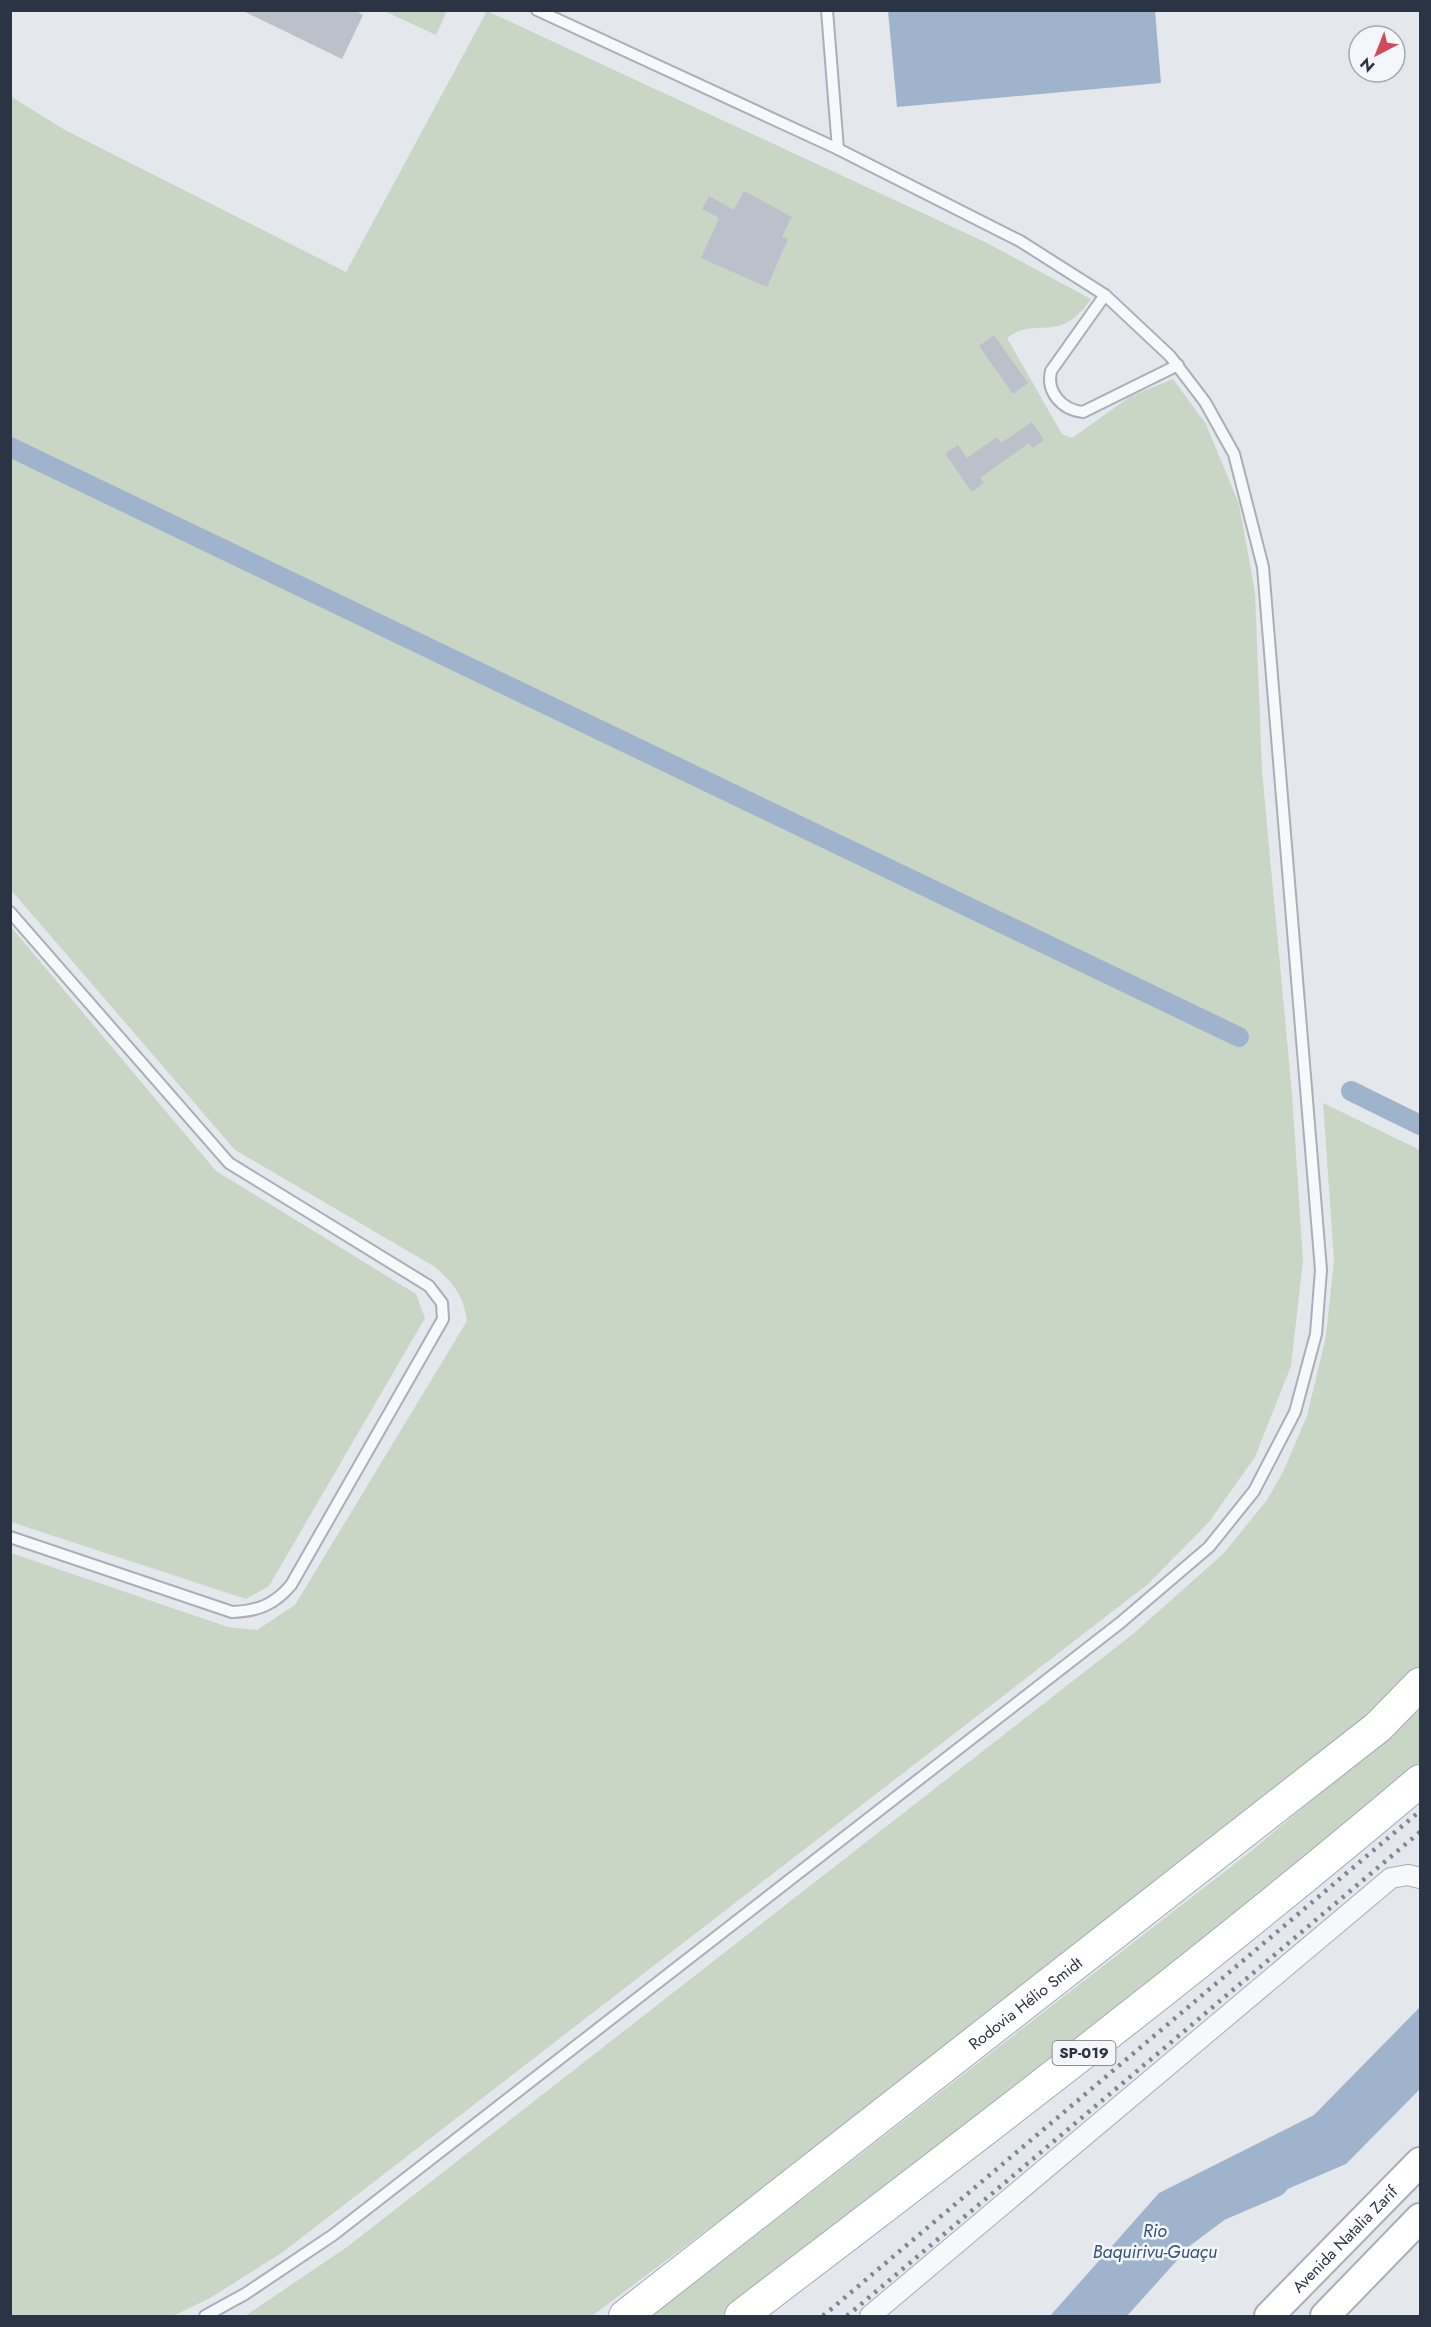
<svg xmlns="http://www.w3.org/2000/svg" width="1431" height="2327" viewBox="0 0 1431 2327" font-family="Jost,sans-serif">
<style>
.green{fill:#c9d6c5}
.water{fill:#9fb4cc}
.lines{fill:none;stroke-linecap:round;stroke-linejoin:round}
.canal{stroke:#9fb4cc;stroke-width:20}
.river{stroke:#9fb4cc;stroke-width:33}
.building{fill:#bbc0ca}
.lane-casing{stroke:#a9aeb7;stroke-width:14}
.street-casing{stroke:#a9aeb7;stroke-width:22}
.secondary-casing{stroke:#a9aeb7;stroke-width:32}
.primary-casing{stroke:#a3abb8;stroke-width:34}
.lane{stroke:#f7f8fa;stroke-width:10}
.street{stroke:#f7f8fa;stroke-width:20}
.secondary{stroke:#fff;stroke-width:28}
.primary{stroke:#fff;stroke-width:32}
.rail{stroke:#7d8696;stroke-width:4.5;stroke-dasharray:3 6;stroke-linecap:butt}
.labels{text-anchor:middle;dominant-baseline:central;stroke-width:5;stroke-linejoin:round;paint-order:stroke}
.shield{fill:#f4f6f9;stroke:#676e7b;stroke-width:1.5}
.shield-label{font-size:15px;font-weight:bold;fill:#2b3445}
.street-label{font-size:16px;fill:#2b3445;stroke:#f4f6f9}
.water-label{font-size:18px;font-style:italic;fill:#34527a;stroke:#f4f6f9}
</style>
<rect width="100%" height="100%" fill="#e4e7ec"/>
<g class="green">
<path d="M384 11H447L436 35Z"/>
<path d="M487 11 985 242 1091 299C1059 346 1036 315 1007 338L1062 434 1072 438 1131 396 1173 379 1206 424 1239 504 1255 592 1262 771 1292 1094 1303 1260 1291 1366 1255 1457 1209 1522 1148 1584 283 2252 210 2298 173 2316H11V1553L228 1627 257 1630 295 1605 467 1321C464 1296 453 1283 435 1267L235 1150 11 890 10 96 65 130 346 272Z"/>
<path d="M11 927 216 1171 416 1294 425 1318 269 1586 246 1599 11 1522Z"/>
<path d="M1323 1103 1420 1150V1684L1378 1727 592 2316H245L347 2247 1133 1634 1223 1554 1267 1500 1283 1472 1307 1416 1326 1336 1334 1260Z"/>
<path d="M1420 1704V1765L1279 1884 723 2316H652L1250 1852 1389 1735Z"/>
</g>
<g class="water">
<path d="M888 11H1155L1161 83 897 107Z"/>
<path d="M1420 2007V2089L1346 2164 1257 2202 1248 2194C1224 2201 1214 2200 1207 2227L1127 2316H1050L1159 2193 1314 2115Z"/>
</g>
<g class="lines">
<g class="canal">
<path d="M10 447 1239 1037"/>
<path d="M1351 1091 1420 1125"/>
</g>
<path class="river" d="M1182 2231 1217 2205 1273 2181"/>
</g>
<g class="building">
<path d="M241 10H355L363 15 342 59Z"/>
<path d="M744 191 792 217 782 236 788 239 767 287 701 258 719 218 702 209 709 196 734 210Z"/>
<path d="M994 335 1028 383 1013 394 979 346Z"/>
<path d="M1032 422 1044 440 1033 448 1029 443 980 478 984 483 972 492 945 454 958 445 967 458 997 437 1001 443Z"/>
</g>
<g class="lines">
<defs>
<g id="lane">
<path d="M827 10 838 149"/>
<path d="M1105 295 1051 371C1046 392 1062 410 1083 412L1178 365"/>
<path d="M10 912 229 1163 429 1286 442 1303 443 1319 291 1585C274 1605 258 1611 232 1612L10 1537"/>
<path d="M205 2316 245 2294 333 2235 1120 1623 1209 1547 1254 1491 1295 1412 1316 1334 1321 1270 1263 567 1234 454 1205 402 1170 356 1105 295 1020 241 838 149 537 10"/>
</g>
<path id="street" d="M870 2316 1391 1878 1408 1875 1420 1878"/>
<g id="secondary">
<path id="s1" d="M1269 2316 1420 2162"/>
<path d="M1325 2316 1420 2218"/>
</g>
<g id="primary">
<path id="s2" d="M625 2316 1378 1727 1420 1684"/>
<path d="M741 2316C970 2141 1200 1967 1420 1781"/>
</g>
</defs>
<use href="#lane" class="lane-casing"/>
<use href="#street" class="street-casing"/>
<use href="#secondary" class="secondary-casing"/>
<use href="#primary" class="primary-casing"/>
<use href="#lane" class="lane"/>
<use href="#street" class="street"/>
<use href="#secondary" class="secondary"/>
<use href="#primary" class="primary"/>
<g class="rail">
<path d="M823 2316 1420 1811"/>
<path d="M847 2316 1420 1832"/>
</g>
</g>
<g class="labels">
<rect class="shield" x="1052.5" y="2041" width="63" height="24" rx="4.5"/>
<g class="shield-label">
<text x="1084" y="2053">SP-019</text>
</g>
<g class="street-label">
<text stroke="none"><textPath href="#s2" startOffset="508">Rodovia Hélio Smidt</textPath></text>
<text stroke="none"><textPath href="#s1" startOffset="108">Avenida Natalia Zarif</textPath></text>
</g>
<g class="water-label">
<text x="1155" y="2231">Rio<tspan x="1155" dy="21">Baquirivu-Guaçu</tspan></text>
</g>
</g>
<rect width="1431" height="2327" fill="none" stroke="#2b3445" stroke-width="24"/>
<g transform="translate(1377 54) rotate(222)"><circle r="28" fill="#f4f6f9" stroke="#a4a8b1" stroke-width="1.5"/>
<path d="M0-4.5L10 22L0 15L-10 22Z" fill="#d1495b"/>
<text y="-9" font-size="16" font-weight="bold" text-anchor="middle" fill="#2b3445">N</text>
</g>
</svg>
